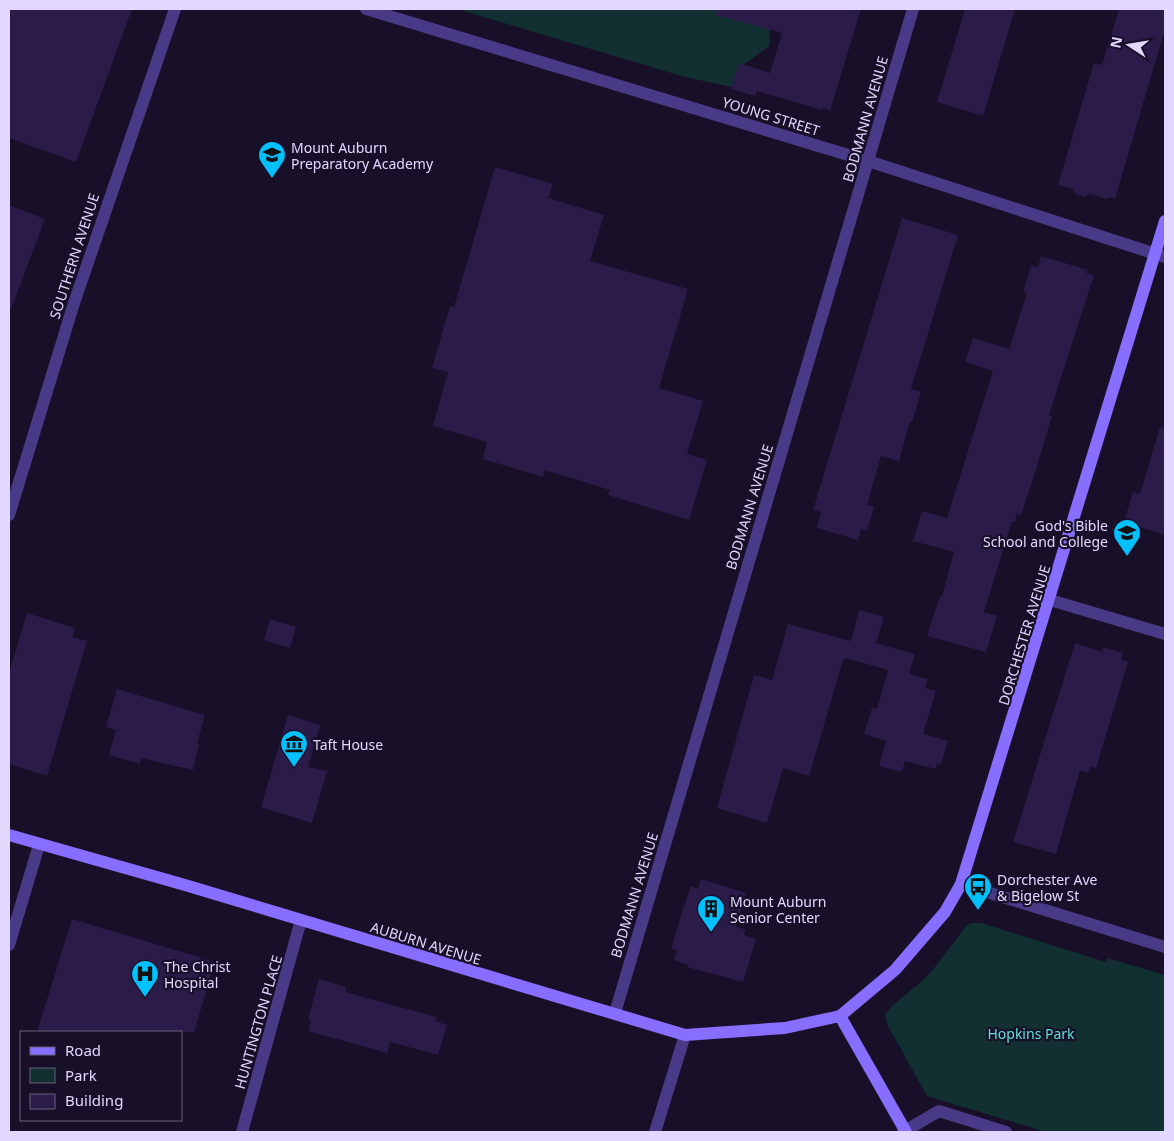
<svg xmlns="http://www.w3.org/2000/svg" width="1174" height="1141" viewBox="0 0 1174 1141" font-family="'Noto Sans',sans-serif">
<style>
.green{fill:#122f32}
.building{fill:#2b1b49}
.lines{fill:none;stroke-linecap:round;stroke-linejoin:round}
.street{stroke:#493a87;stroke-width:12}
.secondary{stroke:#876eff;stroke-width:12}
.labels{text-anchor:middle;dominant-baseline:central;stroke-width:4.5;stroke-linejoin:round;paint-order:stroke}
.street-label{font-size:14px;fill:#e1d7ff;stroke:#171028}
.poi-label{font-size:14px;fill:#e1d7ff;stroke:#171028;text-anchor:start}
.park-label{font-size:14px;fill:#60e1d4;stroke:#171028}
</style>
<rect width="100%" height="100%" fill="#171028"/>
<g class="green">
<path d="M457 9H771L769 46 738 69 732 87 685 77Z"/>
<path d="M971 923H981L1106 962 1107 958 1165 975V1132H1046L927 1096 888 1026 885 1015 893 1005 921 982 935 967 967 925Z"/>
</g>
<g class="building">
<path d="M9 9H132L76 162 9 138Z"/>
<path d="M717 9H861L830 111 823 108 822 110 757 91 755 96 731 89 739 63 770 73 782 33 716 15Z"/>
<path d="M965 9H1015L983 116 937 102Z"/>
<path d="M1119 9H1165V29L1115 199 1108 197 1107 199 1090 194 1084 197 1075 194 1073 189 1058 185 1094 63 1102 65Z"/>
<path d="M495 167 553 184 548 198 604 215 590 261 688 289 659 388 703 401 687 454 707 460 689 520 608 495 610 490 545 470 543 477 483 459 487 442 433 426 448 372 432 368 450 306 454 307Z"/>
<path d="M9 205 45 219 11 309H9Z"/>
<path d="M902 218 958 235 911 389 921 392 912 422 910 421 899 461 881 456 867 505 874 507 867 531 861 529 858 540 817 528 821 512 813 510Z"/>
<path d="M1041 256 1088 270 1086 273 1094 275 1049 415 1052 416 1034 476 1021 515 1017 513 1015 522 1012 521 984 612 997 616 986 652 927 636 940 596H942L954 552 913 541 922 511 947 518 993 371 965 362 973 338 1009 349 1027 293 1023 292 1031 265 1038 267Z"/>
<path d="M1160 427 1165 428V535L1130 524 1131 520 1125 518 1133 492 1140 494Z"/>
<path d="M859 610 884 617 876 643 915 654 909 674 928 679 925 688 936 691 923 734 948 741 941 764 937 763 936 769 905 761 902 772 879 766 886 741 864 734 872 708 877 709 888 670 846 658 843 660 809 776 783 768 767 823 717 808 754 675 772 680 788 624 851 641Z"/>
<path d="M27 613 75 628 73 637 87 641 47 776 9 764V673Z"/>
<path d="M270 619 296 627 290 648 264 640Z"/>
<path d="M1075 643 1102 652 1103 647 1123 653 1121 659 1128 662 1096 768 1090 766 1088 773 1080 770 1056 854 1013 842Z"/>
<path d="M117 689 205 715 197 743 199 744 193 770 141 758 140 764 109 755 116 730 106 727Z"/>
<path d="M288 715 320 725 308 767 327 771 312 823 261 807Z"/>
<path d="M701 879 746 893 736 926 746 930 744 935 756 939 743 982 687 967 688 965 674 960 677 950 671 949 683 909 691 886 698 889Z"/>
<path d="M72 919 215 962 194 1032H37Z"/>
<path d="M319 979 346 987 345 992 436 1017 435 1021 447 1025 438 1055 390 1042 387 1053 308 1031 311 1020 308 1019Z"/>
</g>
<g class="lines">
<g class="street">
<path d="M366 9 868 161 1165 257"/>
<path d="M9 515 74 303 175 9"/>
<path d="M1050 600 1165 634"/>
<path d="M961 884 1165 947"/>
<path d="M9 945 39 845"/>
<path d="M615 1013 913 9"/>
<path d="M242 1132 301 920"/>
<path d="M655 1132 685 1035"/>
<path d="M903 1132 939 1111 1006 1132"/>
</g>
<g class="secondary">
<path d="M9 835 185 885 685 1035 785 1028 840 1016 895 970 945 912 961 884 1165 221"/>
<path d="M840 1016 906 1132"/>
</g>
</g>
<defs>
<symbol id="school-pin" viewBox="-11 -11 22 30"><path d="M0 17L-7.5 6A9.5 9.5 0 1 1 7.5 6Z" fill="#03c1ff" stroke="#171028"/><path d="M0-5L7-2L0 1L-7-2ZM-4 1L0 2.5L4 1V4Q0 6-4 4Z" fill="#111"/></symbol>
<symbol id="university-pin" viewBox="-11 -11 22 30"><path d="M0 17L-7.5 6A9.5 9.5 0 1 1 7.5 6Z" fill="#03c1ff" stroke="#171028"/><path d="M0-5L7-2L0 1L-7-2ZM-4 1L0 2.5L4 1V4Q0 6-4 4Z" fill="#111"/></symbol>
<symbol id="museum-pin" viewBox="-11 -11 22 30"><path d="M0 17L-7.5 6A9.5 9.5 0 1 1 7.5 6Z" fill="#03c1ff" stroke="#171028"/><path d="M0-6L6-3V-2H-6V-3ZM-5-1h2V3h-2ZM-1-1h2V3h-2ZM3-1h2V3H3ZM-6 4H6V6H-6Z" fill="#111"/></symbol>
<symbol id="bus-pin" viewBox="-11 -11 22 30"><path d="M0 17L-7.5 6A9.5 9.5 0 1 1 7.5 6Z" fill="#03c1ff" stroke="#171028"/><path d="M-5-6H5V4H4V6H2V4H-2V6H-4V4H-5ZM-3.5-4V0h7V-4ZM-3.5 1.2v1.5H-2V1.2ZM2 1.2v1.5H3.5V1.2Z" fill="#111"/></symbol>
<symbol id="building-pin" viewBox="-11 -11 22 30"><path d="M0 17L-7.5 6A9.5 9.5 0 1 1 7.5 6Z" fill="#03c1ff" stroke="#171028"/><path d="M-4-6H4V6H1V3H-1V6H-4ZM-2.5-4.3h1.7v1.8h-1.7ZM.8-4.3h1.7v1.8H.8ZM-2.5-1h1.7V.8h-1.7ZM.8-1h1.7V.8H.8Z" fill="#111"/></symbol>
<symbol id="hospital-pin" viewBox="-11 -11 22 30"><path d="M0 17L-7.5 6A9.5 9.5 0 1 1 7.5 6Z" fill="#03c1ff" stroke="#171028"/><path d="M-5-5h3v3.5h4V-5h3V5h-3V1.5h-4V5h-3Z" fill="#111"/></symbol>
</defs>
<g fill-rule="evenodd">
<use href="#school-pin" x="256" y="139" width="32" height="43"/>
<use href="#university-pin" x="1111" y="517" width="32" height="43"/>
<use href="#museum-pin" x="278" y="728" width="32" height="43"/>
<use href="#bus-pin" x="962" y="871" width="32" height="43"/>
<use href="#building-pin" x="695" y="893" width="32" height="43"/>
<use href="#hospital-pin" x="129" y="958" width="32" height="43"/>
</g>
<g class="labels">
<g class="street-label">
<text transform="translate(771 116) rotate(17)">YOUNG STREET</text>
<text transform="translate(865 119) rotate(-74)">BODMANN AVENUE</text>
<text transform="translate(74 256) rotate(-72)">SOUTHERN AVENUE</text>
<text transform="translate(749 507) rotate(-73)">BODMANN AVENUE</text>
<text transform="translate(1024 635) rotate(-73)">DORCHESTER AVENUE</text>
<text transform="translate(634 895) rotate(-73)">BODMANN AVENUE</text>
<text transform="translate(426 943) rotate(17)">AUBURN AVENUE</text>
<text transform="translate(258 1022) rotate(-74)">HUNTINGTON PLACE</text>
</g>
<g class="poi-label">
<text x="291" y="147">Mount Auburn<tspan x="291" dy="16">Preparatory Academy</tspan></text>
<text x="1108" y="525" text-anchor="end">God's Bible<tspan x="1108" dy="16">School and College</tspan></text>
<text x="313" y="744">Taft House</text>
<text x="997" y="879">Dorchester Ave<tspan x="997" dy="16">&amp; Bigelow St</tspan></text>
<text x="730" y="901">Mount Auburn<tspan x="730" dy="16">Senior Center</tspan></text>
<text x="164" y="966">The Christ<tspan x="164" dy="16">Hospital</tspan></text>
</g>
<g class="park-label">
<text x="1031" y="1033">Hopkins Park</text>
</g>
</g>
<rect width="1174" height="1141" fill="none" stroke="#e1d7ff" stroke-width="20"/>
<rect x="20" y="1031" width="162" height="90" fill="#171028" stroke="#68607e"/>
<rect x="30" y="1047" width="25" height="8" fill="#876eff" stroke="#68607e"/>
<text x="65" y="1056" font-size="15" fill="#e1d7ff">Road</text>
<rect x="30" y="1068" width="25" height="15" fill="#122f32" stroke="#68607e"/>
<text x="65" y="1081" font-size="15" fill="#e1d7ff">Park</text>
<rect x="30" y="1094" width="25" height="15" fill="#2b1b49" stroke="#68607e"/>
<text x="65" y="1106" font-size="15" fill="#e1d7ff">Building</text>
<g transform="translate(1129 45) rotate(282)" stroke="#171028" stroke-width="4" paint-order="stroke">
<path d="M0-4L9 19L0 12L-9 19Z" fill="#e1d7ff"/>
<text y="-8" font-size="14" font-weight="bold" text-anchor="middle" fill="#e1d7ff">N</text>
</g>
</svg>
